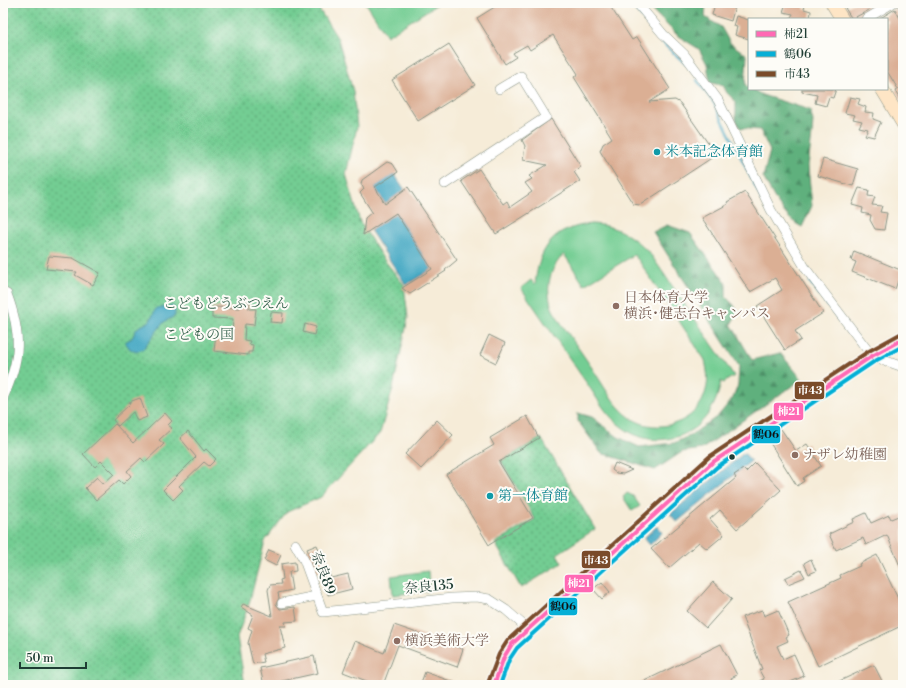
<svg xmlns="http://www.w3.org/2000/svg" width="906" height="688" viewBox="0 0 906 688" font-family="'Libre Bodoni','Noto Serif JP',serif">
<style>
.grass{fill:url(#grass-tufts);stroke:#498564}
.forest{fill:url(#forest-firs);stroke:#3e7658}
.park{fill:url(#park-dots);stroke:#498564}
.garden{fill:#73cd93;stroke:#498564;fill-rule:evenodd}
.water{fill:#43a7c3;stroke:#31727c}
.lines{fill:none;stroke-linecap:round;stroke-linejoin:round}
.stream{stroke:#43a7c3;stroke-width:2.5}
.building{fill:#dbaf94}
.street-casing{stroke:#8a9486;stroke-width:10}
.secondary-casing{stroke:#8a9486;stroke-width:14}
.street{stroke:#fff;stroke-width:9}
.secondary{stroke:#fee5c5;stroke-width:13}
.bus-1-casing{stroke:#fdfcf7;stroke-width:7}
.bus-2-casing{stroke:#fdfcf7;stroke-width:7}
.bus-3-casing{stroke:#fdfcf7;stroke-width:7}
.bus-1{stroke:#ff69b4;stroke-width:4}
.bus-2{stroke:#06afd6;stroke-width:4}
.bus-3{stroke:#7a4b2a;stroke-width:4}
.culture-dot{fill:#0f9aa8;stroke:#fdfcf7;stroke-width:1.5}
.education-dot{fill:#8d6e63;stroke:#fdfcf7;stroke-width:1.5}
.bus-dot{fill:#1f3d34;stroke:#fdfcf7;stroke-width:1.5}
.labels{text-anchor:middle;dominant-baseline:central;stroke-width:4;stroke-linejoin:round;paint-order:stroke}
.culture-label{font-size:14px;fill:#0d838f;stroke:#fdfcf7;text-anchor:start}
.education-label{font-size:14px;fill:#785e54;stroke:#fdfcf7;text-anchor:start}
.park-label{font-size:14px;fill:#34614c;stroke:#fdfcf7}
.street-label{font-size:14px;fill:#1f3d34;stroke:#fdfcf7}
.line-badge{stroke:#fdfcf7;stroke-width:1.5}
.badge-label{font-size:11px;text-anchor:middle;font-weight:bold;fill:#fff}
.pale-badge-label{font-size:11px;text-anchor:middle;font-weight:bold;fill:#111}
</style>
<defs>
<pattern id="grass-tufts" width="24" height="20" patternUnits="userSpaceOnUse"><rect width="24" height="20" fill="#73cd93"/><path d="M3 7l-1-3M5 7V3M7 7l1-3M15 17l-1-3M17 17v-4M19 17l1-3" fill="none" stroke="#5ea879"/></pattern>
<pattern id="forest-firs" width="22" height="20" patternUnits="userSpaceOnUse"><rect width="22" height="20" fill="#5eb07d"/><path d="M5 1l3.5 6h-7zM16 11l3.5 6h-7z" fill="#4d9067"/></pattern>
<pattern id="park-dots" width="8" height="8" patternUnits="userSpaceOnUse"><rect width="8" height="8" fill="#73cd93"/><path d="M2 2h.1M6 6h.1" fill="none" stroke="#5ea879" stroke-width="1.8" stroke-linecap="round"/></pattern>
</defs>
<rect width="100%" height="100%" fill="#fdfcf7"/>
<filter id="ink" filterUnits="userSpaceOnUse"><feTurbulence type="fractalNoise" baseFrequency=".025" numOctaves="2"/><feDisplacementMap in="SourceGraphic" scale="8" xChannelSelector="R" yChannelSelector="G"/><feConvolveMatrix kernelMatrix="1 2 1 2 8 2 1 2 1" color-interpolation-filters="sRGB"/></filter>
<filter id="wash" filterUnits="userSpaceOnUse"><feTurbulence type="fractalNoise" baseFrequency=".012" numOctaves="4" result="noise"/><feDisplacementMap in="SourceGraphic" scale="16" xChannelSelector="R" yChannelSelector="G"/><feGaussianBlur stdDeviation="0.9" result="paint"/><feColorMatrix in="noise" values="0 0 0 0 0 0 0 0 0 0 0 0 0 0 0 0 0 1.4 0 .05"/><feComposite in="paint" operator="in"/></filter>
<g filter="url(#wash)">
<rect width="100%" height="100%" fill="#f6ecd8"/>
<path class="grass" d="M627 493 633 496 640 506 632 511 623 497Z"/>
<g class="forest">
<path d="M645 3H706L705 17 721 27 730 43 747 55 745 85 762 95 810 110 813 121 812 135 808 166 812 206 802 227C783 218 773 195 763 177L770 151 760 130 740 128 736 120V102L727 93 723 85 710 83 707 64 699 49 678 36Z"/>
<path d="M667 225 690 233 726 283V297L733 304 738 312 731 324 752 360 780 353 802 379 702 449 682 452 655 470 601 453 578 421V413L592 417 618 437 639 447 674 443 691 435 718 416 733 398 738 385 739 366 653 232Z"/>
</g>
<g class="park">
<path d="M3 3H315L338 39 353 91 357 127 346 174 360 222 382 257 404 285 408 318 393 388 380 433 321 497 287 512 265 541 249 604 237 637 245 685H3Z"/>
<path d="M541 438 595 529 557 554 562 563 521 588 495 543 535 519 501 461Z"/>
</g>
<g class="garden">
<path d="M366 3H439L387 36Z"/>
<path d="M591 224C617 225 634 237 651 255L734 376 723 383 721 381C717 405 705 425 682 435 662 443 640 441 622 427 605 415 595 394 583 378 562 348 542 318 521 288L531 280 535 284C539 248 553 228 591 224ZM564 254 584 285 634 255 639 261 705 360C707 370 709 380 706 390 699 423 657 436 631 418 613 406 602 382 590 365 578 347 564 329 553 310 551 306 550 300 549 295 547 280 553 265 564 254Z"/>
<path d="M428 571 430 591 393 595 391 576Z"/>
</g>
<g class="water">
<path d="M390 168 405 190 385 204 371 181Z"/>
<path d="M396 213 432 269 406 285 370 230Z"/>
<path d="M173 306 175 309V316L164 322 143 349 136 352 130 349 125 342 132 338 137 328 150 321 156 308Z"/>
<path d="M744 453 751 461 677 522 670 514Z"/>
<path d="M657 526 663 532 650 545 644 538Z"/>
</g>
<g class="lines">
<g class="stream">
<path d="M630 3 666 46 686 64"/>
<path d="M697 80 714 103 762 200"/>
<path d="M810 282 840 321"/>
</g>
</g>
<g id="blocks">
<g class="building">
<path d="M501 3H608L632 40 637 37 670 89 649 102 675 100 680 103 712 149 714 153 713 157 640 205 633 204 600 151 603 144 612 138 574 77 578 74 553 35 530 50 527 45 513 53 516 57 505 64 477 18Z"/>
<path d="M715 3H736L731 21 712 15Z"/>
<path d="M786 3H806L804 9 811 11 810 19H790L793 14 783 12Z"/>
<path d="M854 3H865L869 10 852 19 845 8Z"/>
<path d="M895 9 903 24V105L895 91 898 89 887 71V19H879Z"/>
<path d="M736 16 749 20V39L735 35 737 27 733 26Z"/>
<path d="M449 44 475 85 418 121 392 80Z"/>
<path d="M802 89H836L833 98 829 97 826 106 815 103 817 95 802 92Z"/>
<path d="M850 97 860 99 858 104 866 107 865 112 874 113 873 119 881 122 874 137 865 135 868 129 859 127 862 121 853 119 855 115 845 113Z"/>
<path d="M551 119 581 167 574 172 580 181 496 234 461 181 479 169 503 204 507 201 510 207 532 192 525 183 532 179 529 176 547 165 523 160 525 146 522 140Z"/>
<path d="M823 159 858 169 853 186 818 176Z"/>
<path d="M387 162 393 164 398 172 375 187 385 204 408 187 457 260 445 270 446 271 410 294 402 288 432 269 396 213 363 235 365 218 372 212 360 193 364 189 361 184 362 180Z"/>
<path d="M859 188 869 190 868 196 875 197 872 205 882 206 880 212 887 213 884 230 875 229 870 220 871 215 862 213 863 208 852 205Z"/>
<path d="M745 192 823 313 795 331 801 340 785 350 757 306 782 290 775 278 750 292 702 218 728 204 727 202Z"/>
<path d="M854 251 903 271V283L898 281 895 289 852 272 856 262 851 260Z"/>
<path d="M49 256 73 258 100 273 93 285 75 275 77 272 46 269Z"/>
<path d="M239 301H249V309H256L254 325 245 324 244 340 250 341 249 344 253 345 252 352H248V355L214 351 216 333 232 335 233 319 212 318V307L240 308Z"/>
<path d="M271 312 283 313 282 323 270 322Z"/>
<path d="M305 324 316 327 314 335 303 332Z"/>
<path d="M489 335 505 343 496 363 480 355Z"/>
<path d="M140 398 147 417 137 421 133 412 118 426 113 420 130 404 129 402Z"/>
<path d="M165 413 172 421 168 425 172 428 159 440 164 444 145 462 141 458 127 471 131 476 123 484 119 480 96 500 85 488 97 477 103 484 114 474 101 461 95 467 83 454 115 424 133 443Z"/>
<path d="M527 416 539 438 499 462 533 518 489 545 446 474 494 445 490 438Z"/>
<path d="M437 420 453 435 421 469 405 454Z"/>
<path d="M781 429 796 451 807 444 821 466 803 478 804 481 797 486 767 438Z"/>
<path d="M188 431 204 451 206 449 216 459 209 466 204 462 179 486 183 490 173 500 163 490 196 457 180 438Z"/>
<path d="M615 463 632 470 623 474 616 473 612 470Z"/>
<path d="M755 463 781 490 737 529 720 510 710 519 724 535 707 549 699 542 669 568 651 549 736 478 734 475 743 469 746 472Z"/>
<path d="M866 513 871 523 889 515 891 519 903 514V573L887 535 866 545 863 538 836 550 829 534 854 522 853 519Z"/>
<path d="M317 545 331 578 348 574 352 589 328 595 322 570 317 572 307 549Z"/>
<path d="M269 550 281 555 276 566 264 560Z"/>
<path d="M877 555 903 609V625L818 666 788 602 841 578 840 575 860 566 859 564Z"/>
<path d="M811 559 816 571 809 574 804 563Z"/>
<path d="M295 562 296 571 289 572 292 590 278 593 279 598 276 604 280 609 295 607 297 621 285 622 286 626H280L285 648 262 654 264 662 253 664 248 643 252 630 248 628 253 615 241 607 243 604 272 616 268 590 270 585 281 584 280 580 283 579 281 564Z"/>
<path d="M801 570 805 577 788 584 785 578Z"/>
<path d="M602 582 610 592 602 599 593 589Z"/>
<path d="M713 582 732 599 706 628 687 611Z"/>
<path d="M762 610 764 616 778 610 789 635 786 637 788 641 777 646 783 659 794 654 804 676 784 685H751L764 679 759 670 762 669 742 617Z"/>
<path d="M394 625 463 649 457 667 398 645 383 685H377L343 672 355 641 384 653Z"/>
<path d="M721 644 737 675 731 678 734 685H636Z"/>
<path d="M314 656 318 673 264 685 260 668Z"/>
<path d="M874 665 884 685H831Z"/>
<path d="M425 672 459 684 458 685H420Z"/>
</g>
</g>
</g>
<g filter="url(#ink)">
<use href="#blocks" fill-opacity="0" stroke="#8a9486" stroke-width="1"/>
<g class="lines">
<defs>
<g id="street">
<path d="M637 3 663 34 684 54 718 100 771 210 806 269 872 356 903 367"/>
<path d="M901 3 903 6"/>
<path d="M866 19 893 3"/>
<path d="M445 184 546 117 521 76 499 89"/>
<path d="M3 292 7 294C22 334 21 359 3 398"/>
<path d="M295 544 304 560 323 612 452 598 477 597 489 599 506 610 528 629"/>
<path d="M282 603 316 596"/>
</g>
<g id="secondary">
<path d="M832 3 842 19"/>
<path d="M882 89 903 124"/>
<path d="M494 685 504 657 512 644 713 462 872 356 903 339"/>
</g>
</defs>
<use href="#street" class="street-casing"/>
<use href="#secondary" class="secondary-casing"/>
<use href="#street" class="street"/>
<use href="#secondary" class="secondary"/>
<defs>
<path id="bus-1" d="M494 685 504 657 512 644 713 462 872 356 903 339"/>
<path id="bus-2" d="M500 685 509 660 517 648 717 467 875 361 903 346"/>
<path id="bus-3" d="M488 683 499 654 508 640 709 457 869 351 900 334"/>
</defs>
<use href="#bus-1" class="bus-1-casing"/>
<use href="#bus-2" class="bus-2-casing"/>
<use href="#bus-3" class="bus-3-casing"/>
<use href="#bus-1" class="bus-1"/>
<use href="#bus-2" class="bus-2"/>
<use href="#bus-3" class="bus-3"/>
</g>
</g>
<g class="culture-dot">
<circle cx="657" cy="152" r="4"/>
<circle cx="490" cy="496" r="4"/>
</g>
<g class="education-dot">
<circle cx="616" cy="306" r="4"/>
<circle cx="795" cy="455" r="4"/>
<circle cx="397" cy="641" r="4"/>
</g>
<circle class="bus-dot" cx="732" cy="457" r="3.5"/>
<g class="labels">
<g class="culture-label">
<text x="665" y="152">米本記念体育館</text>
<text x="498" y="496">第一体育館</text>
</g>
<g class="education-label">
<text x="624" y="298">日本体育大学<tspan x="624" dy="16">横浜･健志台キャンパス</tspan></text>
<text x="803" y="455">ナザレ幼稚園</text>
<text x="405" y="641">横浜美術大学</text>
</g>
<g class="park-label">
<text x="226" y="304">こどもどうぶつえん</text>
<text x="199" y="335">こどもの国</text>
</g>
<g class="street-label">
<text transform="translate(323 573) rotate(69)">奈良89</text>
<text transform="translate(429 587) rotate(-6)">奈良135</text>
</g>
</g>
<g class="line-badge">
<rect x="794" y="381" width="31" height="19" rx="4" fill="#7a4b2a"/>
<rect x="773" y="402" width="31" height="19" rx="4" fill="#ff69b4"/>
<rect x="751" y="425" width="30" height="19" rx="4" fill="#06afd6"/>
<rect x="581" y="550" width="30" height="19" rx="4" fill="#7a4b2a"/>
<rect x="564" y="574" width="30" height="19" rx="4" fill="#ff69b4"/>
<rect x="548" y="597" width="30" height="19" rx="4" fill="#06afd6"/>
</g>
<g class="badge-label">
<text x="810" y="394">市43</text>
<text x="789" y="415">柿21</text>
<text x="596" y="564">市43</text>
<text x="579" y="587">柿21</text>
</g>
<g class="pale-badge-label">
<text x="766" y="438">鶴06</text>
<text x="563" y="610">鶴06</text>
</g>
<rect width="906" height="688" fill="none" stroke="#fdfcf7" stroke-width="16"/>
<rect x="748" y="18" width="140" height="72" fill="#fdfcf7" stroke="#a4b0a9"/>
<rect x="756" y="31" width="20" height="6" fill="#ff69b4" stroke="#a4b0a9"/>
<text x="784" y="38" font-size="12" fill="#1f3d34">柿21</text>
<rect x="756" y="51" width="20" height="6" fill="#06afd6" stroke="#a4b0a9"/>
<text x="784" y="58" font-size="12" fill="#1f3d34">鶴06</text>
<rect x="756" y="71" width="20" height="6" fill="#7a4b2a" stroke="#a4b0a9"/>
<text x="784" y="78" font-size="12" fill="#1f3d34">市43</text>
<path d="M20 662v6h66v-6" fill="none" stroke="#1f3d34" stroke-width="2"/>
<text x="26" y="662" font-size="12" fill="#1f3d34" stroke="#fdfcf7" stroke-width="3" paint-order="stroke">50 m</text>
</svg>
